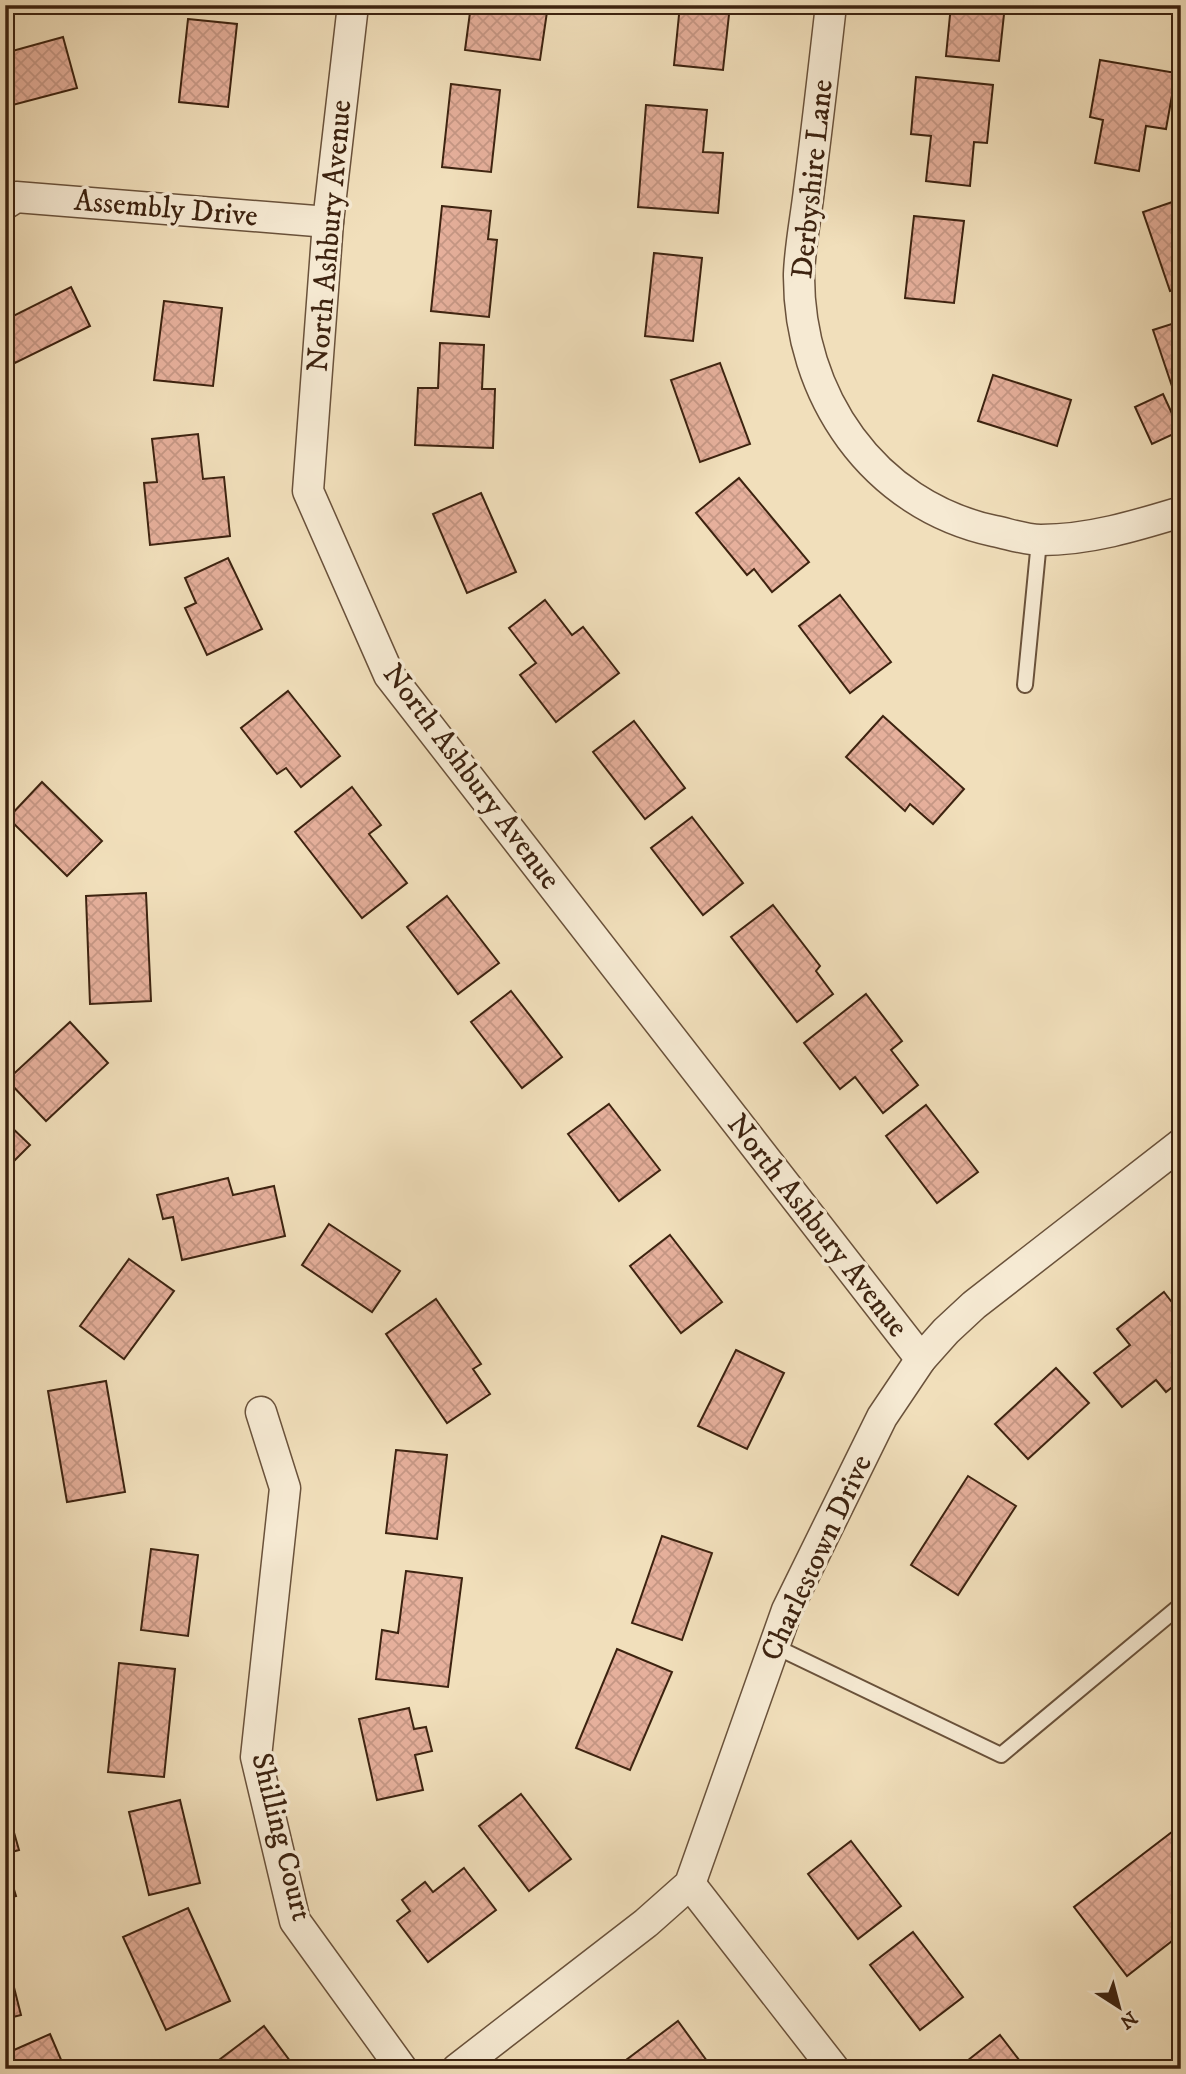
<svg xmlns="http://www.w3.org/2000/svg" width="1186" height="2074" viewBox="0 0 1186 2074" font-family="'IM FELL DW Pica',serif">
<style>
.building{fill:url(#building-cross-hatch);stroke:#3d2310;stroke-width:2}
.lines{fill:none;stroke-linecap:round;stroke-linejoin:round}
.service-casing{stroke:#6a523b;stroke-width:18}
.minor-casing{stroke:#6a523b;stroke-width:33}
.service{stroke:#f6ead3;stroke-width:14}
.minor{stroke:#f6ead3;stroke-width:30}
.labels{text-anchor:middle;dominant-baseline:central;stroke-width:7;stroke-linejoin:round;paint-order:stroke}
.street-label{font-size:30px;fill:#3d2310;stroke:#f6ead3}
</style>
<defs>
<pattern id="building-cross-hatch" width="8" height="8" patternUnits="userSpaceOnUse" patternTransform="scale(1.75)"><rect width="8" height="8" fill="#e6b09c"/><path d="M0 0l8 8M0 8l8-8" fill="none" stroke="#c69785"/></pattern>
</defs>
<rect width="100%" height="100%" fill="#f1dfbb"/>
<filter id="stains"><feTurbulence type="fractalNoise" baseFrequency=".00286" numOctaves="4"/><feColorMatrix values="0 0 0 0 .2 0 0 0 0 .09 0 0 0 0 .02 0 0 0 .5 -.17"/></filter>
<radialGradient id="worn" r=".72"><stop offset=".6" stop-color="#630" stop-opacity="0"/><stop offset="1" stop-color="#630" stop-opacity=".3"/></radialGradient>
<g class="building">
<path d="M471 5H548L540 60 465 50Z"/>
<path d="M680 5H730L723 70 674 65Z"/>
<path d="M951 5H1005L999 61 946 56Z"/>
<path d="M188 19 237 24 228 107 179 102Z"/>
<path d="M63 37 77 88 5 107V53Z"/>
<path d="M1100 60 1176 73 1166 129 1146 126 1139 171 1095 163 1103 120 1090 117Z"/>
<path d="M916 77 993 85 987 143 974 142 970 186 926 181 931 136 911 134Z"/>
<path d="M451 84 500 90 491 172 442 167Z"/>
<path d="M646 105 707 110 703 152 723 153 718 213 638 207Z"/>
<path d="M1181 199V288L1170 291 1143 212Z"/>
<path d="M442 206 491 211 488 239 497 240 489 317 431 311Z"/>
<path d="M914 216 964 221 954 303 905 298Z"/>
<path d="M654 253 702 258 693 341 645 336Z"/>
<path d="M71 287 90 326 15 363 5 343V320Z"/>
<path d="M164 301 222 308 213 386 154 380Z"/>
<path d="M1181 321V413L1153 330Z"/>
<path d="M440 343 484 345 482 389H495L493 448 415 445 418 388H438Z"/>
<path d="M720 363 750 444 700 462 671 380Z"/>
<path d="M993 375 1071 400 1057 446 978 421Z"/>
<path d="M1163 394 1180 431 1152 444 1135 407Z"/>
<path d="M198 434 203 479 224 477 230 536 150 545 144 483 157 482 152 439Z"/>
<path d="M739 478 809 562 772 592 754 569 747 575 696 513Z"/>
<path d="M481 493 516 572 467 593 433 514Z"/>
<path d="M228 558 262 629 207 655 185 608 196 603 185 578Z"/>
<path d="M840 595 891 662 850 693 799 626Z"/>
<path d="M545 600 572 635 583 627 619 673 556 722 520 675 536 663 509 628Z"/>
<path d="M288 691 340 756 301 787 286 768 277 774 241 728Z"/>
<path d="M883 716 964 789 933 824 910 804 905 811 846 757Z"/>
<path d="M634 721 685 788 645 819 593 752Z"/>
<path d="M42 782 102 841 67 876 8 818Z"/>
<path d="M352 787 381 825 369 834 407 883 362 918 295 832Z"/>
<path d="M692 817 743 883 703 915 651 848Z"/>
<path d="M146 893 151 1001 90 1004 86 896Z"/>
<path d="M447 896 499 963 458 994 407 927Z"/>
<path d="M773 905 820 966 816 971 833 994 797 1022 731 937Z"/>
<path d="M511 991 562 1057 522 1088 471 1022Z"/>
<path d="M866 994 902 1041 891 1050 918 1085 883 1113 855 1077 840 1089 804 1043Z"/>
<path d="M70 1022 108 1063 46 1121 7 1080Z"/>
<path d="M609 1104 660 1170 619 1201 568 1134Z"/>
<path d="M926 1105 978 1172 937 1203 886 1136Z"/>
<path d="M5 1121 30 1145 5 1170Z"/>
<path d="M228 1178 233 1195 274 1186 285 1236 182 1260 173 1217 163 1219 157 1195Z"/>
<path d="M329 1224 400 1271 372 1312 302 1265Z"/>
<path d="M670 1235 722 1302 681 1333 630 1266Z"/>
<path d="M129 1259 174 1291 124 1359 80 1326Z"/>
<path d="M1164 1292 1181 1314V1380L1166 1392 1156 1380 1122 1407 1094 1373 1130 1345 1117 1329Z"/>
<path d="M436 1299 481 1364 473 1369 490 1394 447 1423 386 1334Z"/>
<path d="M736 1350 784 1373 747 1449 698 1426Z"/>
<path d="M1056 1368 1089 1403 1028 1459 995 1424Z"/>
<path d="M106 1381 125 1492 67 1502 48 1391Z"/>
<path d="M396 1450 447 1455 437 1539 386 1533Z"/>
<path d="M968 1476 1016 1506 958 1595 911 1565Z"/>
<path d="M662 1536 712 1553 682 1640 632 1623Z"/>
<path d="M151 1549 198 1555 188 1636 141 1630Z"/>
<path d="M406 1571 462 1578 448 1687 376 1679 382 1630 398 1633Z"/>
<path d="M617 1649 672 1672 630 1770 576 1748Z"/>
<path d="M119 1663 175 1669 164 1777 108 1772Z"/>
<path d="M409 1708 414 1729 426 1727 432 1751 415 1755 423 1790 377 1800 359 1719Z"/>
<path d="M521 1794 571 1859 529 1891 479 1826Z"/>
<path d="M180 1800 200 1883 149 1895 129 1812Z"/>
<path d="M5 1801 19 1850 5 1854Z"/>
<path d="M1181 1825V1934L1127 1976 1074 1907Z"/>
<path d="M851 1841 901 1906 858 1939 808 1874Z"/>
<path d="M5 1860 16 1896 5 1899Z"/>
<path d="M464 1868 496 1910 428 1962 397 1921 410 1911 402 1900 425 1882 433 1892Z"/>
<path d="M188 1908 230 2001 166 2030 123 1937Z"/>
<path d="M913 1932 963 1997 920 2030 870 1965Z"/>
<path d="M5 1952 21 2015 5 2019Z"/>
<path d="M678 2021 707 2061 697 2069H614Z"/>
<path d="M264 2026 296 2069H207Z"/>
<path d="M50 2034 65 2069H6L5 2054Z"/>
<path d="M1000 2035 1026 2069H959L958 2068Z"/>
</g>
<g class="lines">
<defs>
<g id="service">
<path d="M1025 685 1039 541"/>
<path d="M774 1646 1001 1755 1181 1605"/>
</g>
<g id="minor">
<path d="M353 5 328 222 308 491 389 675 921 1359"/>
<path d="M831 5C824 67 817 128 809 190 806 217 800 246 799 274 798 395 873 505 994 531 1009 534 1026 540 1041 540 1089 540 1135 526 1181 512"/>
<path d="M5 204 16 197 328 222"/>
<path d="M261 1412 285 1488 256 1757 295 1921 402 2069"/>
<path d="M690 1884 834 2069"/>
<path d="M457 2069 646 1923 690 1884 787 1610 882 1417 921 1359 946 1331 974 1305 1181 1144"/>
</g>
</defs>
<use href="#service" class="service-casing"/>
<use href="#minor" class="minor-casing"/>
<use href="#service" class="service"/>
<use href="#minor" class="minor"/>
</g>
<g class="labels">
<g class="street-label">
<text transform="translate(813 179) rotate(-84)">Derbyshire Lane</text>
<text transform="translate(166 209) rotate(5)">Assembly Drive</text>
<text transform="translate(330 236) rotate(-85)">North Ashbury Avenue</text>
<text transform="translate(471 777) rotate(53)">North Ashbury Avenue</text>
<text transform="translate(817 1226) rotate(52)">North Ashbury Avenue</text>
<text transform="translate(817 1558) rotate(-65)">Charlestown Drive</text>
<text transform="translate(281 1837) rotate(76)">Shilling Court</text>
</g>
</g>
<rect width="1186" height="2074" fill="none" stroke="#f1dfbb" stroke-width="28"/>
<rect x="7" y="7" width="1172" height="2060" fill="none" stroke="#3d2310" stroke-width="3.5"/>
<rect x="14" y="14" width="1158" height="2046" fill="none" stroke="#3d2310" stroke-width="2"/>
<g transform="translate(1119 2007) rotate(144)" stroke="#f6ead3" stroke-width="5" paint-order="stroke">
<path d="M0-5L12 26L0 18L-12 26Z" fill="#3d2310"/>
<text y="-10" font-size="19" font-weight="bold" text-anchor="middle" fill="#3d2310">N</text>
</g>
<rect width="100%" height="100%" filter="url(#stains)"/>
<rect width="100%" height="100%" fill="url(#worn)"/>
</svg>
